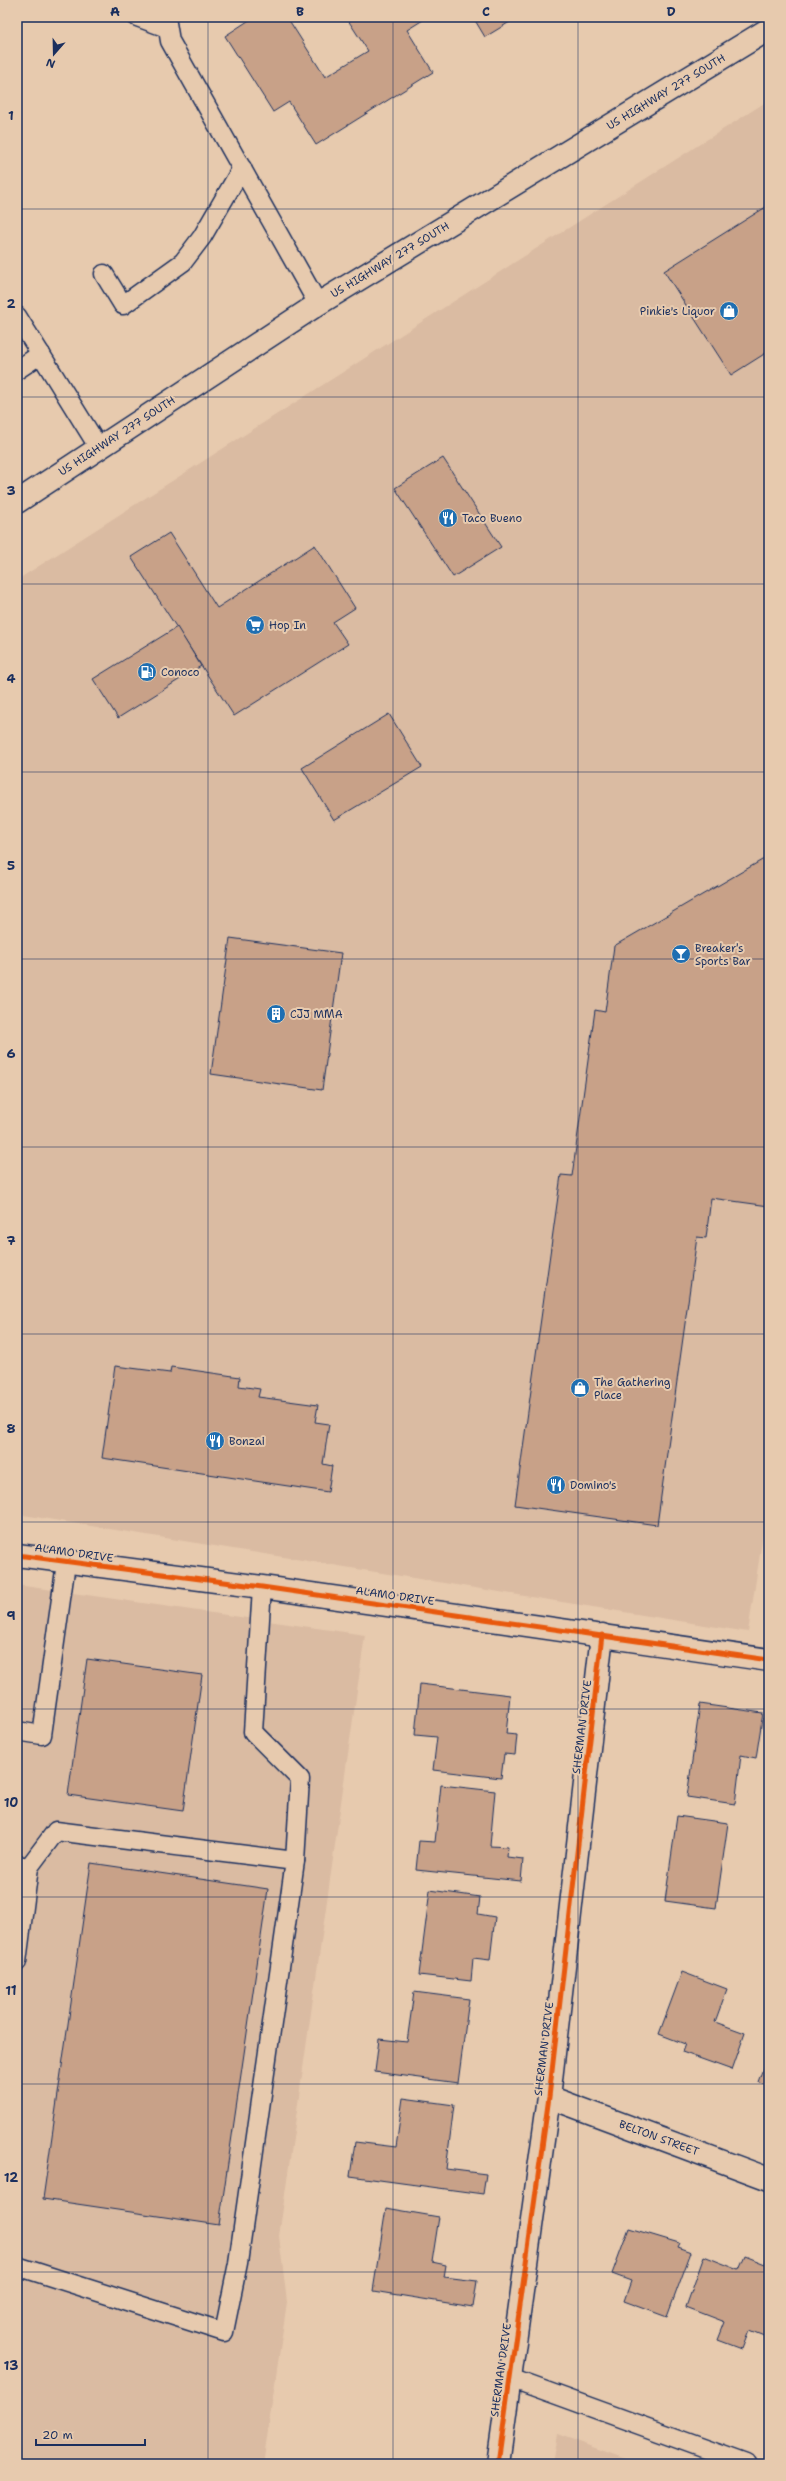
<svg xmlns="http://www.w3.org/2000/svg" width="786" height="2481" viewBox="0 0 786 2481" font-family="'Shantell Sans',sans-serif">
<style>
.built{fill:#dabba2}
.building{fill:#c8a188;stroke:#1b2f5e}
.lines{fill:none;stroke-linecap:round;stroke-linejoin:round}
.lane-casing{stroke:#1b2f5e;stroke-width:21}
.street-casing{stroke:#1b2f5e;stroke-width:25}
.highway-casing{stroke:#1b2f5e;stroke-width:25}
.lane{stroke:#e7caae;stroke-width:18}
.street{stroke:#e7caae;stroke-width:22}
.highway{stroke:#e7caae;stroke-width:22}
.cycleway-casing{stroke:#e7caae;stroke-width:8}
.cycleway{stroke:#e8590c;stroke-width:5}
.grid{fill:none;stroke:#1b2f5e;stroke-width:1;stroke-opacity:0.55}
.labels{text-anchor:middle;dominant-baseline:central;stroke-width:4;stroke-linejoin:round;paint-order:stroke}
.street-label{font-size:11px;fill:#1b2f5e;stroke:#e7caae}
.poi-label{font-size:11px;fill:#1b2f5e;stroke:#e7caae;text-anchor:start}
.neatline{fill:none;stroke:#1b2f5e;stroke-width:1.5}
.grid-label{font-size:13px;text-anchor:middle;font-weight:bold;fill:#1b2f5e}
</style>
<rect width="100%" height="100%" fill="#e7caae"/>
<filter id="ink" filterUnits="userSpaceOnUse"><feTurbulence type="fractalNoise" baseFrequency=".025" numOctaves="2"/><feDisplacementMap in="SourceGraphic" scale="8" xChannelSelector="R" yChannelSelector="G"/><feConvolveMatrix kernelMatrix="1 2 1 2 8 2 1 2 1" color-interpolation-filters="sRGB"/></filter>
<g filter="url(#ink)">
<g class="built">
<path d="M769 100V1495L748 1632 17 1514V580Z"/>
<path d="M17 1585 365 1635 279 2236 287 2302 263 2464H17Z"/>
<path d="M557 2434 641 2464H552Z"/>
</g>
<g class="building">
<path d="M254 17H287L325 77 368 51 346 17H422L423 20 407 30 433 72 316 145 289 102 273 112 225 36Z"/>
<path d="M473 17H518L485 37Z"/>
<path d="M769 205V351L731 375 664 271Z"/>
<path d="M443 458 501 547 453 577 395 488Z"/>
<path d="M169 533 217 608 315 545 355 608 333 622 348 644 234 716 131 557Z"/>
<path d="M177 627 201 666 118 718 93 679Z"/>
<path d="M389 714 422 767 334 820 302 768Z"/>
<path d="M769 856V1206L711 1198 706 1238 697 1237 657 1525 515 1505 561 1175 572 1176 595 1010 605 1012 614 946Z"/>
<path d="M230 938 341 953 322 1090 211 1074Z"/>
<path d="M115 1366 170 1373 171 1367 240 1377 239 1386 260 1389 258 1397 318 1405 315 1422 329 1424 323 1464 332 1466 328 1492 102 1458Z"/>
<path d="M87 1659 202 1675 183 1811 68 1795Z"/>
<path d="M420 1684 510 1695 506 1734 517 1735 515 1755 504 1754 501 1778 433 1770 437 1737 415 1735Z"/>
<path d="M700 1704 763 1713 756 1758 741 1755 735 1804 687 1797Z"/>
<path d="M441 1785 495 1791 490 1846 508 1847 507 1857 523 1859 521 1881 416 1870 419 1841 435 1842Z"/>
<path d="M677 1816 728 1823 716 1908 665 1901Z"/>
<path d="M91 1863 268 1889 219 2225 43 2199Z"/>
<path d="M430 1890 480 1897 478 1914 495 1917 490 1960 473 1958 471 1981 419 1975Z"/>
<path d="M682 1972 727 1989 715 2022 745 2033 732 2070 682 2052 685 2044 659 2034Z"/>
<path d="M414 1992 469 1999 458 2083 375 2072 379 2039 407 2042Z"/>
<path d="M769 2052V2086L758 2082Z"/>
<path d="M403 2098 454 2105 446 2169 486 2174 483 2194 350 2176 355 2142 396 2147Z"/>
<path d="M386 2208 439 2217 432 2262 446 2265 444 2277 477 2281 473 2307 373 2291Z"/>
<path d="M629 2228 679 2243 677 2247 691 2252 667 2317 624 2301 631 2281 612 2274Z"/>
<path d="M769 2254V2324L764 2337 749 2331 742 2349 718 2340 725 2322 686 2307 704 2256 739 2270 745 2256 765 2264Z"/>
</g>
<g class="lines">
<defs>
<g id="lane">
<path d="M137 17 167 28"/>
<path d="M166 17 170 41 318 304"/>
<path d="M104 274 123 305 183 262 202 237 242 168"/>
<path d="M17 316 99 448"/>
<path d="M17 370 41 354"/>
<path d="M262 1587 253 1732 300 1779 295 1861"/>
<path d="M17 1731 42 1735 66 1563"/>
<path d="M17 1962 29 1867 18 1865"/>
<path d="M17 2266 224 2332 238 2263 295 1861 56 1831 29 1867"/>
<path d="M510 2378 747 2464"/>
</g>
<g id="street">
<path d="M17 1555 262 1587 769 1660"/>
<path d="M549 2097 769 2179"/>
<path d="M498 2464 549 2097 602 1635"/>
</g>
<path id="highway" d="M17 502 318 304 769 29"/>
</defs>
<use href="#lane" class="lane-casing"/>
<use href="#street" class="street-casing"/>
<use href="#highway" class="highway-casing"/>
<use href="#lane" class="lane"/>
<use href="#street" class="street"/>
<use href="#highway" class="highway"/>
<defs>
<g id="cycleway">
<path d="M17 1555 262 1587 769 1660"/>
<path d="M498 2464 549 2097 602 1635"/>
</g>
</defs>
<use href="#cycleway" class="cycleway-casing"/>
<use href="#cycleway" class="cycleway"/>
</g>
</g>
<path class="grid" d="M208 17V2464M393 17V2464M578 17V2464M17 209H769M17 397H769M17 584H769M17 772H769M17 959H769M17 1147H769M17 1334H769M17 1522H769M17 1709H769M17 1897H769M17 2084H769M17 2272H769"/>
<defs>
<symbol id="shop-disc" viewBox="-11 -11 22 22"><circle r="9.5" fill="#1f6fb2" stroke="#e7caae"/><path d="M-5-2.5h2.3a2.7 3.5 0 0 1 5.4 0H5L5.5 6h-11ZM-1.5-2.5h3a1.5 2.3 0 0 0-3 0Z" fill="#fff"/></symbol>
<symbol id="restaurant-disc" viewBox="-11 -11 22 22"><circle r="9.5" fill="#1f6fb2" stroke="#e7caae"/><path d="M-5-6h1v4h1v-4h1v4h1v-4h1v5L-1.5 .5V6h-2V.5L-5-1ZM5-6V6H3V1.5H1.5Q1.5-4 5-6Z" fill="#fff"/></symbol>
<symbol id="supermarket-disc" viewBox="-11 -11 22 22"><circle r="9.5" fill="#1f6fb2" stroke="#e7caae"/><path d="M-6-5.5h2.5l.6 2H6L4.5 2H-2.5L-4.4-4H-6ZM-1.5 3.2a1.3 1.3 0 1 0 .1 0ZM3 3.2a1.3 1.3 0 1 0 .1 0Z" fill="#fff"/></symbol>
<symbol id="fuel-disc" viewBox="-11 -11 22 22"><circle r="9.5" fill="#1f6fb2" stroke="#e7caae"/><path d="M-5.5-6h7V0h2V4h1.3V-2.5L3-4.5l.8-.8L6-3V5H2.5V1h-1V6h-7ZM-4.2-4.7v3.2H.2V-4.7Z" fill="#fff"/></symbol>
<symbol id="bar-disc" viewBox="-11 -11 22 22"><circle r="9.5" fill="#1f6fb2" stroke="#e7caae"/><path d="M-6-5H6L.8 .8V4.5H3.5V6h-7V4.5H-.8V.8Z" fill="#fff"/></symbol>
<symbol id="building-disc" viewBox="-11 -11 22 22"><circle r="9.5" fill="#1f6fb2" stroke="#e7caae"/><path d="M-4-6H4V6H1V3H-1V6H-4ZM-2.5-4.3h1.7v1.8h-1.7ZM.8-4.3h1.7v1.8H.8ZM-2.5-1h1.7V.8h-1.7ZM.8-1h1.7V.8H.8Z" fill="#fff"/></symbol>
</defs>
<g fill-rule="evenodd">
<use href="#shop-disc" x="718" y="300" width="22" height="22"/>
<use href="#restaurant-disc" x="437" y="507" width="22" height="22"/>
<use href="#supermarket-disc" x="244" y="614" width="22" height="22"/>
<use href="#fuel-disc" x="136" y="661" width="22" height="22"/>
<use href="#bar-disc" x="670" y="943" width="22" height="22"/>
<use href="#building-disc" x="265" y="1003" width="22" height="22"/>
<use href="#shop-disc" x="569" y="1377" width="22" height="22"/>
<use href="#restaurant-disc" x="204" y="1430" width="22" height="22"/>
<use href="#restaurant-disc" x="545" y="1474" width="22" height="22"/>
</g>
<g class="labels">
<g class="street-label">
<text transform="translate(666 92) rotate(-31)">US HIGHWAY 277 SOUTH</text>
<text transform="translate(390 260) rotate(-31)">US HIGHWAY 277 SOUTH</text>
<text transform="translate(117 436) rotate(-33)">US HIGHWAY 277 SOUTH</text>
<text transform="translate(74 1553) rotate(8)">ALAMO DRIVE</text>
<text transform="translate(395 1596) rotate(8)">ALAMO DRIVE</text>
<text transform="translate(582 1727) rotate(-83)">SHERMAN DRIVE</text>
<text transform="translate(544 2049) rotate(-83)">SHERMAN DRIVE</text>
<text transform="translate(659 2138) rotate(20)">BELTON STREET</text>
<text transform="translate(501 2370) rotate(-82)">SHERMAN DRIVE</text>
</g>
<g class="poi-label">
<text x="715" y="311" text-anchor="end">Pinkie's Liquor</text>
<text x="462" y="518">Taco Bueno</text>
<text x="269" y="625">Hop In</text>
<text x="161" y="672">Conoco</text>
<text x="695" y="948">Breaker's<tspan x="695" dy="13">Sports Bar</tspan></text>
<text x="290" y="1014">CJJ MMA</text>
<text x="594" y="1382">The Gathering<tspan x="594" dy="13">Place</tspan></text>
<text x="229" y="1441">Bonzai</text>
<text x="570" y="1485">Domino's</text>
</g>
</g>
<rect width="786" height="2481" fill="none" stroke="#e7caae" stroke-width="44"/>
<g transform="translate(54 54) rotate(200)" stroke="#e7caae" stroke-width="3" paint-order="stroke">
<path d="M0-3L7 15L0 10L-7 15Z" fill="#1b2f5e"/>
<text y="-6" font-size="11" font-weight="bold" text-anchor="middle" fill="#1b2f5e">N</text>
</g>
<path d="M36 2439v6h109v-6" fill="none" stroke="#1b2f5e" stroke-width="2"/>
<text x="42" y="2439" font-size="12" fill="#1b2f5e" stroke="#e7caae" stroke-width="3" paint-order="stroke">20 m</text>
<rect x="22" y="22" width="742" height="2437" class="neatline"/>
<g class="grid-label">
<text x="115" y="16">A</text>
<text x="300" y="16">B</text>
<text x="486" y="16">C</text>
<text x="671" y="16">D</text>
<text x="11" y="120">1</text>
<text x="11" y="308">2</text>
<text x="11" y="495">3</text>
<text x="11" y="683">4</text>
<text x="11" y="870">5</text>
<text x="11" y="1058">6</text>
<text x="11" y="1245">7</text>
<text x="11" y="1433">8</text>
<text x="11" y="1620">9</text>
<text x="11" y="1807">10</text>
<text x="11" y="1995">11</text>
<text x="11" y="2182">12</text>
<text x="11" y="2370">13</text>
</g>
</svg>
